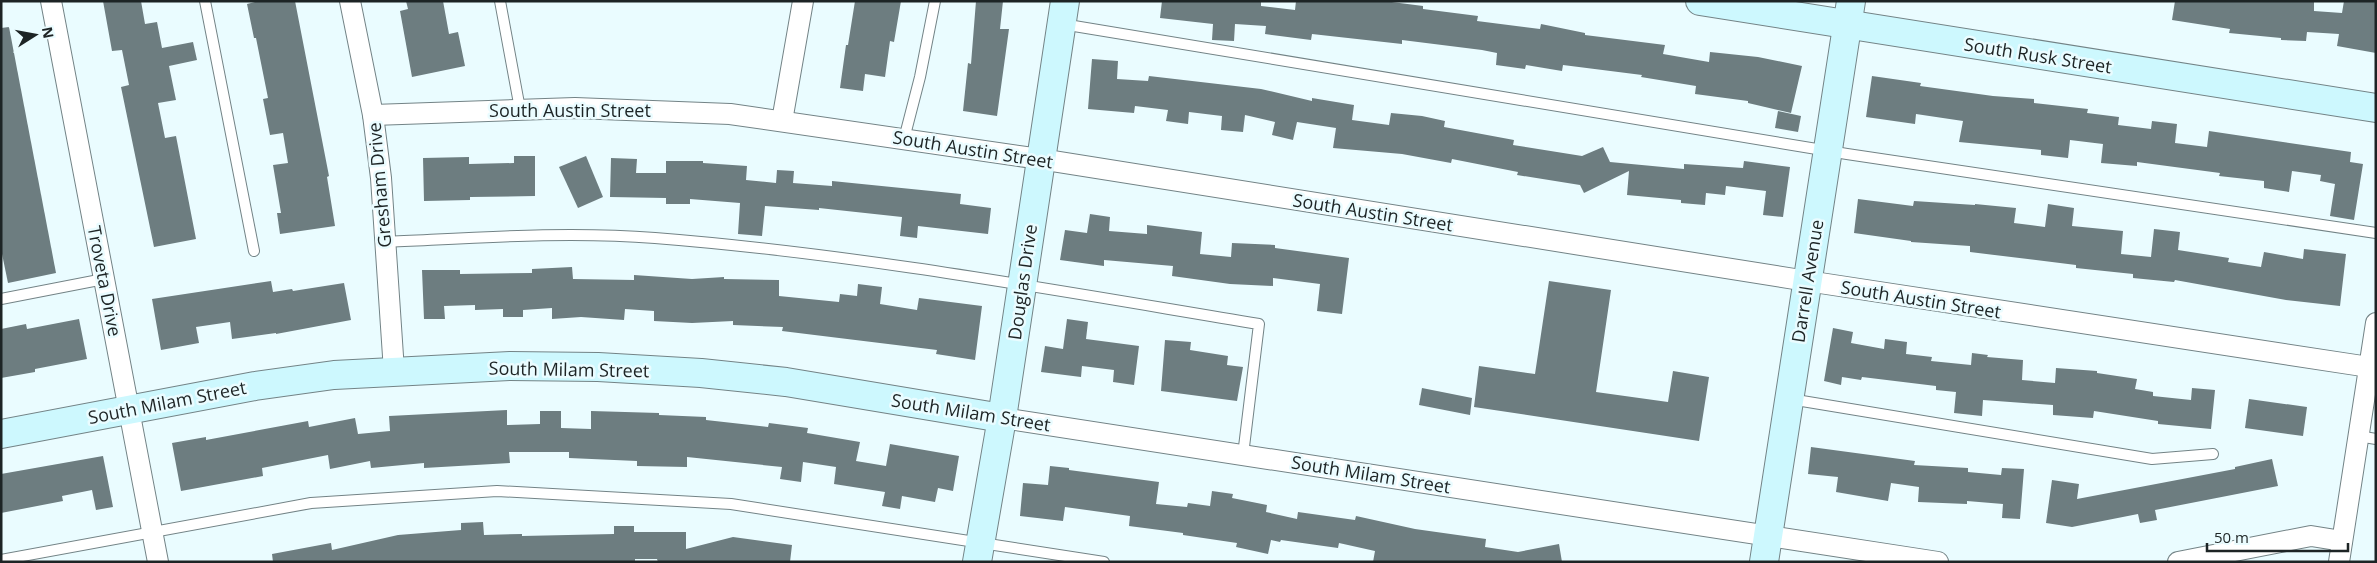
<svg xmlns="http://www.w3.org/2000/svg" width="2377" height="563" viewBox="0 0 2377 563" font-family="'Open Sans',sans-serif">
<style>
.building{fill:#6d7d80}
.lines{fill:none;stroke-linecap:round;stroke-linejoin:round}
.lane-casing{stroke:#738386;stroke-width:12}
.street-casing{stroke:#738386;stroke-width:22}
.secondary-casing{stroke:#738386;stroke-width:30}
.lane{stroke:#fff;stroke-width:10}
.street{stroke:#fff;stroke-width:20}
.secondary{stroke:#cdf8fe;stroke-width:28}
.labels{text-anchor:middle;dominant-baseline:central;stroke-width:5;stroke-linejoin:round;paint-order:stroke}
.street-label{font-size:18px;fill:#1d2425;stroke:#eafcff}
</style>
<rect width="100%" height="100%" fill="#eafcff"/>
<g class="building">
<path d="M103 1H141L145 24 157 22 162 48 193 42 197 60 169 66 176 100 158 103 165 138 176 136 196 239 154 247 121 87 129 85 122 50 112 51Z"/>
<path d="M259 1H295L329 176 327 177 335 226 280 234 277 213H281L273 165 288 163 283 133 270 135 263 99 268 98 256 38H254L247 4Z"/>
<path d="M406 1H443L449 34 458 32 465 66 412 77 400 11 408 9Z"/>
<path d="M855 1H901L894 42 890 41 885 77 865 74 863 91 840 88 846 45H848Z"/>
<path d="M976 1H1003L1000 29H1009L997 116 963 111 968 63 971 64Z"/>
<path d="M1162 1H1261V6L1295 10 1296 1H1384L1423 6V9L1478 16 1477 21 1540 29 1541 24 1585 33V35L1665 45 1663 54 1709 62 1710 52 1758 57 1802 66 1791 113 1748 103V101L1695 94 1696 86 1641 77 1642 75 1563 65 1562 71 1526 65 1525 69 1496 65 1497 53 1482 50 1402 40V44L1312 34 1311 40 1265 34 1266 26 1235 24 1234 41 1212 40 1213 24 1160 18Z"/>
<path d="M2175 1H2314V11L2342 13 2344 1H2376V53L2337 46 2339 34 2307 32 2306 41 2281 40V38L2229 33 2230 29 2172 20Z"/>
<path d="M9 27 56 273 8 283 1 249V28Z"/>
<path d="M1092 59 1118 61 1117 79 1148 81 1149 76 1261 89 1312 101V98L1354 105 1352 120 1389 125 1391 113 1422 116 1445 121 1444 127 1514 140 1513 145 1582 156 1603 147 1610 162 1684 169V164L1743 168 1744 161 1790 167 1783 217 1763 215 1766 191 1726 186 1725 195 1706 193 1705 205 1681 203V200L1627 195 1629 171 1584 193 1580 185 1517 175 1518 172 1452 159 1451 163 1402 154 1333 148 1336 128 1297 122 1293 140 1272 135 1275 122 1245 115 1243 132 1221 130 1222 116 1189 112 1188 124 1166 121 1168 110 1135 106 1134 113 1088 109Z"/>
<path d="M1872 76 1921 83 1920 86 1993 96 2034 99V103L2088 109 2087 113 2119 117 2118 125 2151 129 2152 121 2177 124 2175 143 2207 147 2209 131 2351 152 2350 162 2363 164 2354 220 2330 216 2335 184 2320 181 2321 175 2292 171 2289 192 2264 188V181L2219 176 2220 173 2137 162V166L2101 163 2103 144 2070 140 2068 158 2041 155V150L1959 142 1963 121 1916 114 1915 124 1866 117Z"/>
<path d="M1778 111 1801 116 1798 132 1775 128Z"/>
<path d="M514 156H535V196L470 197V200L424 201 423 158 469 157V164L514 163Z"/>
<path d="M586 156 603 197 578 208 559 167Z"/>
<path d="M611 158 637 159 636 173H666V161H703V163L747 166 746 180 776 183 777 170 794 171 793 183 832 186V181L961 194 960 204 991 208 988 234 918 226 917 238 900 236 902 217 819 208V210L765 206 762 236 738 234 740 203 690 199V204H666V198L610 197Z"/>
<path d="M1858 199 1913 206 1914 201 1975 205V204L2016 208 2014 223 2045 227 2048 204 2074 208 2072 226 2123 231 2121 254 2151 257 2154 229 2180 232 2178 250 2229 258 2228 262 2261 267 2264 252 2303 259 2304 249 2346 254 2340 306 2286 300 2175 280 2174 282 2133 278V274L2076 268V265L1970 252V246L1911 242V241L1854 233Z"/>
<path d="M1090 214 1110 217 1109 231 1147 234V225L1202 232 1200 254 1231 257 1232 243 1275 245V248L1349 258 1342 314 1317 311 1320 284 1273 278V286L1230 284 1172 276 1173 266 1104 260V266L1060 260 1065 230 1087 233Z"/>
<path d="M572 267 573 279 634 280V275L692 279 724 277V279L779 280V296L839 302 840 294 857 296 858 284 882 287 880 304 917 310 919 298 982 306 975 360 936 354 937 350 782 331 783 327 733 325V321L692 323 654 321V311L625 309 624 320 581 317 552 319V308L523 310V317H503V309L475 310V305L444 306 445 319H424L422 270H460V274L532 273V269Z"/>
<path d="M271 281 273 292 292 289 293 291 344 283 351 320 276 334V333L232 339 230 322 196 327 199 343 161 350 152 299Z"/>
<path d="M1549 281 1611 290 1596 392 1668 402 1673 371 1709 377 1699 441 1474 407 1479 366 1535 374Z"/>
<path d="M79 319 87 359 35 369V372L1 378V329L26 324 27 329Z"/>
<path d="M1067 319 1088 322 1086 339 1139 346 1134 385 1113 382 1114 370 1082 366 1081 377 1041 372 1045 346 1063 349Z"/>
<path d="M1833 328 1853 332 1851 343 1884 349 1885 339 1907 342 1906 354 1932 357 1931 361 1971 365 1972 353 1988 355 1987 357 2023 360 2022 380 2055 383 2056 368 2097 371V373L2137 379 2135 389 2153 392V396L2191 400 2192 388 2215 390 2211 429 2158 424V421L2094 411 2093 418 2053 415V405L1983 400 1982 416 1954 413 1956 392 1936 390V386L1862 377 1861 380 1842 377 1841 385 1824 381Z"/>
<path d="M1165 340 1191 342 1190 350 1228 356 1227 365 1243 367 1237 401 1161 391Z"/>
<path d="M1422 388 1472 398 1470 415 1419 405Z"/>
<path d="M2249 399 2307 407 2303 436 2245 428Z"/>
<path d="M507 410V425L540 424V411H561V428L591 429V411L659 413V415L706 417V420L768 427 769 423 808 428 807 433 860 442 856 461 886 466 890 444 959 456 953 491 938 488 935 502 902 496 900 509 882 506 885 492 834 484 836 467 803 462 801 482 780 479 782 467 687 457V467L637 466V461L569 458V452H509L510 463 424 468V463L371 468 370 461 330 469 328 455 262 468 263 476 181 491 172 443 206 437V440L308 421 309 427 355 418 358 434 390 431 389 416Z"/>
<path d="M1811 447 1915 461 1914 465 1968 468V472L2001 475 2002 468 2024 469 2020 519 2002 518 2003 504 1967 501V504L1918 502 1919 487 1891 483 1888 501 1836 492 1838 477 1808 474Z"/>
<path d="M103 456 113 507 96 510 92 490 62 496 63 501 1 513V474Z"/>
<path d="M2272 459 2278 486 2155 510 2157 520 2140 523 2138 514 2072 527 2046 523 2052 480 2079 484 2077 499 2235 469V467Z"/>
<path d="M1050 466 1069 468V470L1159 482 1156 504 1187 507 1188 503 1210 506 1212 491 1233 494 1232 498 1267 505 1266 512 1297 519 1298 512 1355 520 1356 516 1415 529 1486 539 1485 547 1518 552 1559 544 1562 562H1373L1375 551 1339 543 1338 548 1281 540 1280 542 1271 540 1268 554 1236 547 1237 543 1183 535V533L1129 526 1130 516 1065 507 1063 521 1020 516 1023 483 1048 485Z"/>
<path d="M483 522 484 535 522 534V536L614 534V526H634V532H686V549L733 537 792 545 790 562H658L657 559H635V562H273L272 554 331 543 332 550 398 535 461 530V523Z"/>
</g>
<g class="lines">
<defs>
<g id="lane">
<path d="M205 1 254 251"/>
<path d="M500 1 520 109"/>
<path d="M1062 24 1847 154 2376 233"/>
<path d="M904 139 920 77 935 1"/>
<path d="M385 242C474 238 565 231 655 238 858 254 1059 291 1259 324L1243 455"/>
<path d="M1 299 104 279"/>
<path d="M1790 399 2152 459 2213 454"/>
<path d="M2358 436 2376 439"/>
<path d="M1 560 311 503 497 491 731 504 1104 562"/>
</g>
<g id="street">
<path d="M51 1 158 562"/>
<path d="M350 1 373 115 381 178 394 371"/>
<path d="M373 115 575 108 730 114 1040 159 1807 281 2369 367"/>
<path d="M782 121 803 1"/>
<path d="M1002 418 1938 562"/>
<path d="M2178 562 2311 536 2342 541"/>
<path d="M2339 562 2376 323"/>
</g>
<g id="secondary">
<path d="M1700 1 2376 108"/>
<path d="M1 434 255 386 334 375 510 366 598 367 701 373 786 382 1002 418"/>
<path d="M977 562 1002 418 1065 1"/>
<path d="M1764 562 1851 1"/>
</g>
</defs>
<use href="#lane" class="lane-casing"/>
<use href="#street" class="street-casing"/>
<use href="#secondary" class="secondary-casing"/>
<use href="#lane" class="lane"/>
<use href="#street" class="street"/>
<use href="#secondary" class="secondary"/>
</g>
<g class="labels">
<g class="street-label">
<text transform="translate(2038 55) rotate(9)">South Rusk Street</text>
<text x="570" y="110">South Austin Street</text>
<text transform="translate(973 149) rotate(9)">South Austin Street</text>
<text transform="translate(379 185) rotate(-95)">Gresham Drive</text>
<text transform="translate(1373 212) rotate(9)">South Austin Street</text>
<text transform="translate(105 281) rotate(79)">Troveta Drive</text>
<text transform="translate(1807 281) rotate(-81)">Darrell Avenue</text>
<text transform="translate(1022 282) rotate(-82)">Douglas Drive</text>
<text transform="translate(1921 299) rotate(9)">South Austin Street</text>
<text transform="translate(569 369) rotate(1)">South Milam Street</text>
<text transform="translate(167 402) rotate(-11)">South Milam Street</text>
<text transform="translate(971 412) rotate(9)">South Milam Street</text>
<text transform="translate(1371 474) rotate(9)">South Milam Street</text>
</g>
</g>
<rect width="2377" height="563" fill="none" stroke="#1d2425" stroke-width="5"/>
<g transform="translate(35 35) rotate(79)" stroke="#eafcff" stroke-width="4" paint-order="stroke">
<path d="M0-4L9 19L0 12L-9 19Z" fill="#1d2425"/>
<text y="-8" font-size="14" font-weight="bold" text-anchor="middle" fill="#1d2425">N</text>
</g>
<path d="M2207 543v8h141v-8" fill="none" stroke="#1d2425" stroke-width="2.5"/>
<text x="2214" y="543" font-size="15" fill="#1d2425" stroke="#eafcff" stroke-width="4" paint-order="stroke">50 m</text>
</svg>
